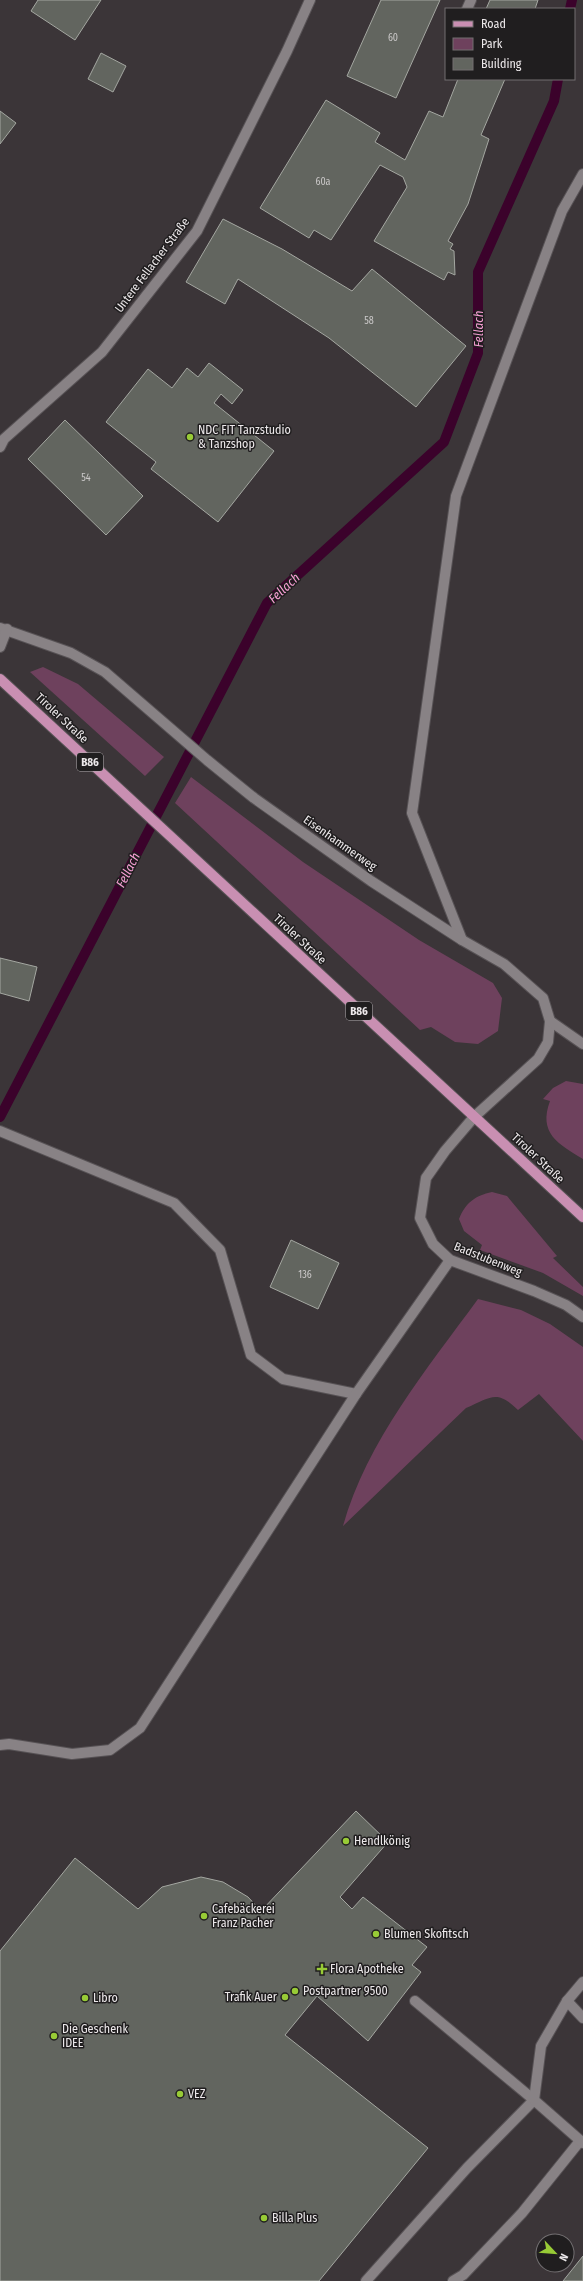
<svg xmlns="http://www.w3.org/2000/svg" width="583" height="2281" viewBox="0 0 583 2281" font-family="'Fira Sans Condensed',sans-serif">
<style>
.green{fill:#6e415d}
.lines{fill:none;stroke-linecap:round;stroke-linejoin:round}
.stream{stroke:#3b022b;stroke-width:10}
.building{fill:#62655f;stroke:#a4a7a1}
.lane-casing{stroke:#575255;stroke-width:12}
.street-casing{stroke:#575255;stroke-width:12}
.primary-casing{stroke:#575255;stroke-width:12}
.lane{stroke:#888285;stroke-width:10}
.street{stroke:#888285;stroke-width:10}
.primary{stroke:#c98fb2;stroke-width:10}
.poi-dot{fill:#98cb36;stroke:#201e1f;stroke-width:1.5}
.labels{text-anchor:middle;dominant-baseline:central;stroke-width:3;stroke-linejoin:round;paint-order:stroke}
.number-label{font-size:10px;fill:#cac8c8}
.shield{fill:#201e1f;stroke:#b0acae;stroke-width:1}
.shield-label{font-size:11px;font-weight:bold;fill:#ede9eb}
.street-label{font-size:12px;fill:#ede9eb;stroke:#201e1f}
.poi-label{font-size:12px;fill:#ede9eb;stroke:#201e1f;text-anchor:start}
.water-label{font-size:13px;font-style:italic;fill:#f7a0d5;stroke:#201e1f}
</style>
<rect width="100%" height="100%" fill="#3b3538"/>
<g class="green">
<path d="M43 667 78 684 164 757 145 776 30 672Z"/>
<path d="M191 777 303 862 419 940 493 983 502 998 498 1031 478 1044 455 1042 431 1027 420 1030 175 803Z"/>
<path d="M566 1081 583 1084V1159C558 1144 538 1133 550 1101L543 1099 553 1088Z"/>
<path d="M492 1192 507 1196 557 1256 553 1258 583 1287V1296L543 1273 480 1250 482 1245 464 1231 459 1219C466 1202 475 1196 492 1192Z"/>
<path d="M478 1299 521 1310 550 1324 583 1347V1441L539 1394 518 1410C497 1389 491 1397 466 1408L343 1526C367 1441 427 1369 478 1299Z"/>
</g>
<g class="lines">
<g class="stream">
<path d="M570 9 572 0"/>
<path d="M0 1117 267 603 444 442 478 353V272L554 101 558 79"/>
</g>
</g>
<g class="building">
<path d="M38 0H101L75 40 31 11Z"/>
<path d="M381 0H440L396 98 347 76Z"/>
<path d="M490 0H538L535 9H486Z"/>
<path d="M101 53 126 66 113 92 88 79Z"/>
<path d="M458 79H505L481 135 489 139 468 204 448 241 453 244 450 249 454 251 455 275 448 272 444 280 374 241 407 187 403 177 380 165 331 240 314 230 309 238 260 208 326 100 380 133 375 142 405 160 429 111 443 117Z"/>
<path d="M0 111 16 123 0 144Z"/>
<path d="M223 219 282 249 352 291 372 269 466 346 416 407 329 338 238 279 225 304 186 282Z"/>
<path d="M209 363 243 390 232 404 221 394 214 403 274 451 218 522 151 469 156 462 106 422 148 369 172 388 187 368 198 377Z"/>
<path d="M65 420 143 496 106 535 28 459Z"/>
<path d="M0 958 37 967 29 1001 0 993Z"/>
<path d="M291 1240 339 1263 318 1309 270 1287Z"/>
<path d="M356 1811 388 1842 340 1897 352 1909 363 1897 427 1947 412 1965 421 1972 368 2041 317 1996 285 2035 428 2148 319 2281H0V1951L75 1858 138 1909 162 1887 201 1877 223 1882 248 1897 261 1911Z"/>
<path d="M583 2256V2281H563Z"/>
</g>
<g class="lines">
<defs>
<g id="lane">
<path d="M467 9 471 0"/>
<path d="M462 940 412 813 456 496 562 211 583 174"/>
<path d="M0 1131 174 1203 220 1250 251 1355 283 1379 356 1394"/>
<path d="M0 1745 9 1744 72 1754 110 1750 140 1728 356 1394 450 1260"/>
<path d="M567 2001 583 2018"/>
<path d="M366 2281 467 2168 534 2100 415 2001"/>
<path d="M453 2281 463 2275 522 2213 580 2141"/>
</g>
<g id="street">
<path d="M0 447 4 439 102 352 197 231 287 51 310 0"/>
<path d="M0 628 71 653 105 672 207 760 254 798 371 881 462 940 504 964 543 998 550 1021 548 1042 538 1059 474 1117 445 1151 426 1178 420 1218 433 1244 450 1260 534 1291 566 1305 583 1317"/>
<path d="M0 647 7 629"/>
<path d="M550 1021 583 1044"/>
<path d="M583 1982 567 2001 541 2046 534 2100 583 2143"/>
</g>
<path id="primary" d="M0 679 583 1217"/>
</defs>
<use href="#lane" class="lane-casing"/>
<use href="#street" class="street-casing"/>
<use href="#primary" class="primary-casing"/>
<use href="#lane" class="lane"/>
<use href="#street" class="street"/>
<use href="#primary" class="primary"/>
</g>
<g class="poi-dot">
<circle cx="190" cy="437" r="4"/>
<circle cx="346" cy="1841" r="4"/>
<circle cx="204" cy="1916" r="4"/>
<circle cx="376" cy="1934" r="4"/>
<path d="M320 1963h4v4h4v4h-4v4h-4v-4h-4v-4h4z"/>
<circle cx="295" cy="1991" r="4"/>
<circle cx="285" cy="1997" r="4"/>
<circle cx="85" cy="1998" r="4"/>
<circle cx="54" cy="2036" r="4"/>
<circle cx="180" cy="2094" r="4"/>
<circle cx="264" cy="2218" r="4"/>
</g>
<g class="labels">
<g class="number-label">
<text x="393" y="38">60</text>
<text x="323" y="182">60a</text>
<text x="369" y="321">58</text>
<text x="86" y="478">54</text>
<text x="305" y="1275">136</text>
</g>
<g class="shield">
<rect x="77" y="753" width="26" height="18" rx="3"/>
<rect x="346" y="1002" width="26" height="18" rx="3"/>
</g>
<g class="shield-label">
<text x="90" y="762">B86</text>
<text x="359" y="1011">B86</text>
</g>
<g class="street-label">
<text transform="translate(152 265) rotate(-53)">Untere Fellacher Straße</text>
<text transform="translate(62 718) rotate(43)">Tiroler Straße</text>
<text transform="translate(340 843) rotate(35)">Eisenhammerweg</text>
<text transform="translate(300 939) rotate(43)">Tiroler Straße</text>
<text transform="translate(538 1158) rotate(43)">Tiroler Straße</text>
<text transform="translate(488 1259) rotate(22)">Badstubenweg</text>
</g>
<g class="poi-label">
<text x="198" y="430">NDC FIT Tanzstudio<tspan x="198" dy="14">&amp; Tanzshop</tspan></text>
<text x="354" y="1841">Hendlkönig</text>
<text x="212" y="1909">Cafebäckerei<tspan x="212" dy="14">Franz Pacher</tspan></text>
<text x="384" y="1934">Blumen Skofitsch</text>
<text x="330" y="1969">Flora Apotheke</text>
<text x="303" y="1991">Postpartner 9500</text>
<text x="277" y="1997" text-anchor="end">Trafik Auer</text>
<text x="93" y="1998">Libro</text>
<text x="62" y="2029">Die Geschenk<tspan x="62" dy="14">IDEE</tspan></text>
<text x="188" y="2094">VEZ</text>
<text x="272" y="2218">Billa Plus</text>
</g>
<g class="water-label">
<text transform="translate(478 329) rotate(-90)">Fellach</text>
<text transform="translate(284 588) rotate(-43)">Fellach</text>
<text transform="translate(128 870) rotate(-63)">Fellach</text>
</g>
</g>
<rect x="445" y="8" width="130" height="72" fill="#201e1f" stroke="#726f71"/>
<rect x="453" y="21" width="20" height="6" fill="#c98fb2" stroke="#726f71"/>
<text x="481" y="28" font-size="12" fill="#ede9eb">Road</text>
<rect x="453" y="38" width="20" height="12" fill="#6e415d" stroke="#726f71"/>
<text x="481" y="48" font-size="12" fill="#ede9eb">Park</text>
<rect x="453" y="58" width="20" height="12" fill="#62655f" stroke="#726f71"/>
<text x="481" y="68" font-size="12" fill="#ede9eb">Building</text>
<g transform="translate(555 2253) rotate(116)"><circle r="19" fill="#201e1f" stroke="#726f71"/>
<path d="M0-3L7 15L0 10L-7 15Z" fill="#98cb36"/>
<text y="-6" font-size="11" font-weight="bold" text-anchor="middle" fill="#ede9eb">N</text>
</g>
</svg>
